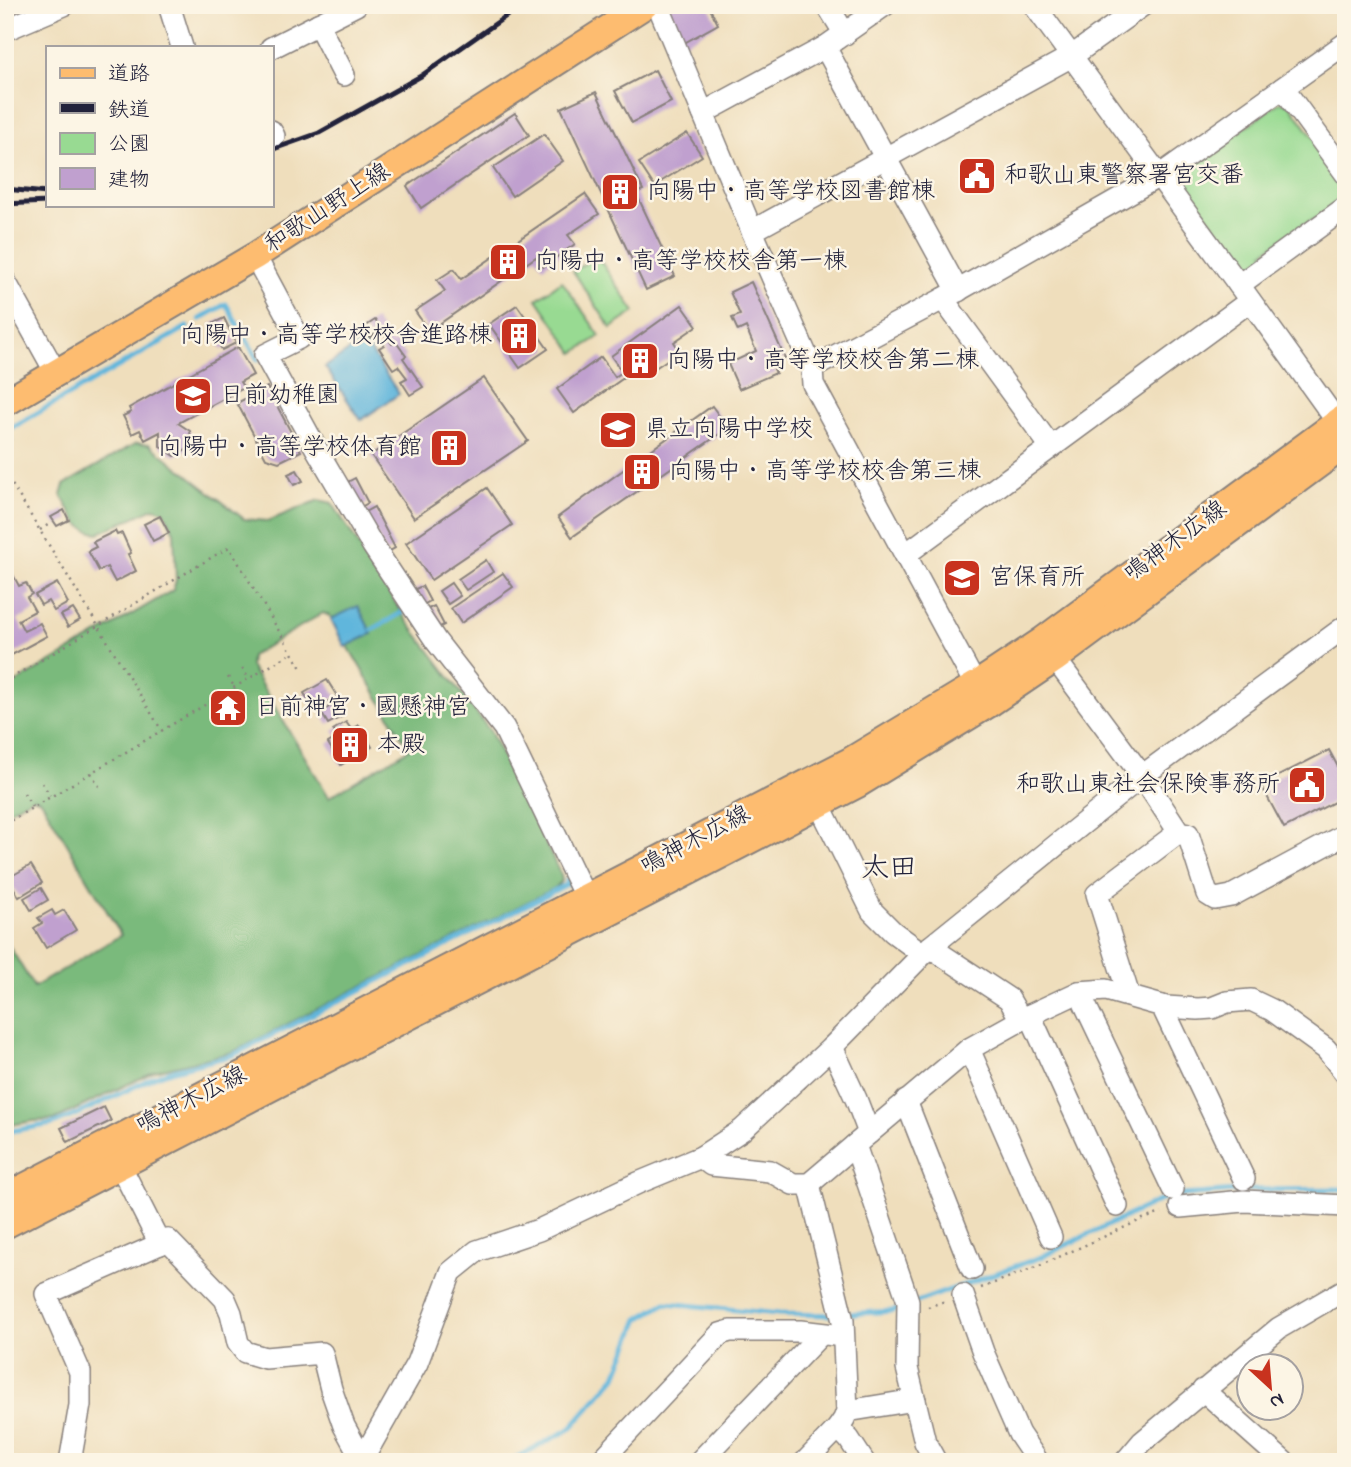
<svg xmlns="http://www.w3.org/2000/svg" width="1351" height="1467" viewBox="0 0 1351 1467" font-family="'Indie Flower','Klee One',sans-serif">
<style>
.green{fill:#98da92;stroke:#5d7e66;stroke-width:2}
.forest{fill:#7aba7c;stroke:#4e6e5c;stroke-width:2;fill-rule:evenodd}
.water{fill:#60b6dc;stroke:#416c8c;stroke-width:2}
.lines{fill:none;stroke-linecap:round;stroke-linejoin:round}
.stream{stroke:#60b6dc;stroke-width:5}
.building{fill:#c0a0cf}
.minor-casing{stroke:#88807c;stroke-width:24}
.major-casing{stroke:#88807c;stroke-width:30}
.path{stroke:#88807c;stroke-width:2.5;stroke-dasharray:2 5;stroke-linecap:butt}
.minor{stroke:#fff;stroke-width:21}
.major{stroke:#fdbc6f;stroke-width:26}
.rail{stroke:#22223b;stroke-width:5}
.labels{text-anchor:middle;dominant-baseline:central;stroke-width:5;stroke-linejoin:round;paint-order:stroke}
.poi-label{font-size:24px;fill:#22223b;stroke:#fcf5e5;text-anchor:start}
.street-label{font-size:24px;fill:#22223b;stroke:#fcf5e5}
.quarter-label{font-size:28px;fill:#22223b;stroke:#fcf5e5}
</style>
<rect width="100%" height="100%" fill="#fcf5e5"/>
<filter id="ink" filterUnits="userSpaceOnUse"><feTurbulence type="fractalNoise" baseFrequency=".0143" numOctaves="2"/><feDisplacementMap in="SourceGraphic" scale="14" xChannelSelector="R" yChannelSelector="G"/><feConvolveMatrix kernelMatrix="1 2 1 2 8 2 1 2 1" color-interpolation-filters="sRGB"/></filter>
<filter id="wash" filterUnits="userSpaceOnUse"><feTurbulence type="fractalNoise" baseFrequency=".00686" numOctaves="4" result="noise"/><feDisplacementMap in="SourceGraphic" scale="28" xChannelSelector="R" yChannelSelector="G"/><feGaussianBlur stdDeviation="1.57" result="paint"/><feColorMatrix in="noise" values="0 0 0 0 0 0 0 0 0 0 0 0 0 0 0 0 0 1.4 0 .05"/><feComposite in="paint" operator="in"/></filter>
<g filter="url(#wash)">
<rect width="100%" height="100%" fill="#efdebc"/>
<g class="green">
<path d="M1280 102 1289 104 1346 182V203L1301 226 1264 252 1267 258 1252 268 1244 267 1181 180 1184 172Z"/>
<path d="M597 256 635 312 611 328 573 271Z"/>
<path d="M562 281 600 336 574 353 537 299Z"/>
</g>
<path class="forest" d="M136 443 149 444 244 519 268 521 319 500 332 503 405 618 490 731 561 875 562 881 555 888 233 1052 155 1071 54 1120 33 1121 5 1126V939L34 987 121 935 41 800 33 797 5 813V689L173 590 176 580 174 532 164 511 154 508 99 533C78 532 71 512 61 495L64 485ZM323 613 330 616 409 749 329 797 250 666 251 656Z"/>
<g class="water">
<path d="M364 341 399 394 361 420 325 367Z"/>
<path d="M358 606 372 634 345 647 331 619Z"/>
</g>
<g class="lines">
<g class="stream">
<path d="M200 319 226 304 258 360"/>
<path d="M5 443 11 440 6 431 187 327"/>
<path d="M372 630 405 611 402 607"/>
<path d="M5 1132 53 1124 80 1113 154 1077 174 1070 233 1055 569 883 567 880"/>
<path d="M914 1303 1041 1257 1169 1196 1249 1190 1346 1189"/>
<path d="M845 1314 893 1311 901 1308"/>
<path d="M508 1462 570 1429 616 1376 639 1319 666 1303 779 1314 836 1315"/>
</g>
</g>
<g id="blocks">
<g class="building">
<path d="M673 5H708L718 24 684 43 669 8Z"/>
<path d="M655 70 671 102 632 123 615 91Z"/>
<path d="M596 92 643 190 636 193 675 276 646 290 561 108Z"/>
<path d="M515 113 529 135 421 208 407 186Z"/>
<path d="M687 133 702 156 654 186 639 163Z"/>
<path d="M544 134 563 161 512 196 493 168Z"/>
<path d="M585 194 599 214 568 235 575 244 543 267 536 257 429 331 415 311 445 291 437 280 454 269 461 279Z"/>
<path d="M751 282 785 358 772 365 776 373 739 389 728 364 756 351 746 327 738 331 732 318 740 315 730 292Z"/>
<path d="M517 305 548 349 520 368 489 324Z"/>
<path d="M682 305 697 326 674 342 680 351 648 373 642 365 574 413 557 389 601 357 615 377 622 372 611 356Z"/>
<path d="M224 318 236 343 222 350 210 325Z"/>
<path d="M375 320 392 344 396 342 406 356 403 358 423 387 410 395 401 381 407 378 398 366 393 369 379 348 384 345 376 333 370 338 363 328Z"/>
<path d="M238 347 253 375 240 382 244 388 178 423 190 431 192 447 175 456 160 446V432L145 440 140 430 132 434 123 416 131 412 129 408Z"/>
<path d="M484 378 528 441 414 518 371 455Z"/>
<path d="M267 387 301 451 279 462 266 458 237 403Z"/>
<path d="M712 406 728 428 572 537 558 517Z"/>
<path d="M297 470 303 481 294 485 288 474Z"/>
<path d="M355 478 368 503 359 508 346 483Z"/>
<path d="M487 488 512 525 431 580 406 543Z"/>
<path d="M374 507 395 548 386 553 365 512Z"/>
<path d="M64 510 69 520 57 526 51 517Z"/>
<path d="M160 516 169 533 153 541 144 524Z"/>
<path d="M115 531 117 535 122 533 131 553 128 554 136 571 115 582 107 567 99 571 88 551 96 547 93 542Z"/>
<path d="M486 560 493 572 466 590 458 579Z"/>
<path d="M11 571 19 586 26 583 32 594 27 597 35 611 18 620 24 631 40 623 47 636 6 658 5 574Z"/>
<path d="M503 573 513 587 461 623 451 608Z"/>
<path d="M57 583 68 603 54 611 48 601 41 605 35 595Z"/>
<path d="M451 583 460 596 448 604 439 591Z"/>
<path d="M422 586 430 601 423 605 415 589Z"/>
<path d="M434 606 444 625 436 629 426 610Z"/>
<path d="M73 609 80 620 68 627 61 615Z"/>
<path d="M327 680 337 696 314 710 304 693Z"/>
<path d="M336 703 343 716 328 724 321 712Z"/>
<path d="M346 722 351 729 359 725 372 747 341 765 328 743 338 737 333 730Z"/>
<path d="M1329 750 1346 782V796L1284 828 1261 785Z"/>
<path d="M31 865 42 883 19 897 8 878Z"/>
<path d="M41 888 48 900 31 910 24 898Z"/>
<path d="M52 910 55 915 64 910 76 930 46 948 34 928 42 923 38 918Z"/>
<path d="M104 1107 111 1121 68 1142 61 1128Z"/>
</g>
</g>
</g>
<g filter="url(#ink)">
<use href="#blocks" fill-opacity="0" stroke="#88807c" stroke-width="2"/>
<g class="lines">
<defs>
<g id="minor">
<path d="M169 5 182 47"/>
<path d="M658 5 752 231 812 368 813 384 982 697"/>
<path d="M827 5 845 34"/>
<path d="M1034 5 1239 285 1346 434"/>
<path d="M318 24 344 75"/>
<path d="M5 30 64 5"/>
<path d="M825 47 958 291"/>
<path d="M271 48 356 5"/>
<path d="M1283 88 1346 174"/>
<path d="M703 113 825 47 885 5"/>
<path d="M271 131 274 136"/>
<path d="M752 231 1072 56 1143 5"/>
<path d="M255 256 299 338 265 355 317 450 373 546 436 641 504 728 592 911"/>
<path d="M5 281 56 373"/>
<path d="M1239 285 1346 207"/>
<path d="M943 299 1051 447"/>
<path d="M812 368 943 299 1159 176 1346 43"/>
<path d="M906 554 1250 301"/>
<path d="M1047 648 1142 776 1179 832 1188 834 1207 894 1215 899 1231 896 1346 834"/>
<path d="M819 804 872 911 893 932 923 954"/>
<path d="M930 947 1009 999 1021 1020"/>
<path d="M1079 992 1173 1189"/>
<path d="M1129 996 1097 894 1179 832"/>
<path d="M1162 1006 1244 1179"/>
<path d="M1030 1015 1117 1206"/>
<path d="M832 1047 856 1099 869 1133"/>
<path d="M969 1049 1051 1237"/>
<path d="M906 1101 972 1269"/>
<path d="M701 1157 711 1165 770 1171 793 1184H809L855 1145"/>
<path d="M809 1184 843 1321 847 1411 844 1419 838 1428 849 1439 864 1462"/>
<path d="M1180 1207 1244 1201 1346 1206"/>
<path d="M160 1244 168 1240 225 1299 231 1313 238 1343 245 1352 265 1358 322 1353 331 1389 344 1426 362 1459"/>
<path d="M963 1295 983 1352 1019 1434 1038 1462"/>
<path d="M1203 1390 1284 1462"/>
<path d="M847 1411 915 1400"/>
<path d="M70 1462 80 1405V1372L46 1294 160 1244 120 1165"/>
<path d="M361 1462 417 1363 451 1272 477 1251 539 1230 638 1183 701 1157 742 1130 832 1047 930 947 1142 776 1346 626"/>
<path d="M600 1462 720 1334 730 1331H800L843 1336"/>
<path d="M699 1462 821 1334"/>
<path d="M805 1462 838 1428"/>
<path d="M936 1462 925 1442 907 1368 908 1301 855 1145 969 1049 1030 1015 1079 992 1106 990 1166 1007 1198 1009 1212 1008 1227 1002 1251 1000 1272 1010 1326 1049 1346 1074"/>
<path d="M1125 1462 1142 1442 1279 1328 1346 1289"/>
</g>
<g id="major">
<path d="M5 403 255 256 645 5"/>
<path d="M5 1197 850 761 976 685 1042 641 1346 416"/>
<path d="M5 1225 858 784 987 705 1055 659 1346 444"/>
</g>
</defs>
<use href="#minor" class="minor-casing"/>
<use href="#major" class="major-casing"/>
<g class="path">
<path d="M5 473 162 731"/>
<path d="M40 530 51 523"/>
<path d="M242 668 249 679"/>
<path d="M228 677 235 688"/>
<path d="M5 682 229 547 301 668"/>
<path d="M220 697 230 713"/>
<path d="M91 773 100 788"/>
<path d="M42 783 50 795"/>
<path d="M24 793 32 807"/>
<path d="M5 824 292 653"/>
<path d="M5 850 7 852"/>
<path d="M981 1288 1039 1266 1143 1219 1162 1213"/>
<path d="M928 1307 945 1301"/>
</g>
<use href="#minor" class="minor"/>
<use href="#major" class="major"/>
<g class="rail">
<path d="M271 150 319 133 421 76 522 5"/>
<path d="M5 189 47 193"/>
<path d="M5 204 47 202"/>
</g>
</g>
</g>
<defs>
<symbol id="civic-square" viewBox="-11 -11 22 22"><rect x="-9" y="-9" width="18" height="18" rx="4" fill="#c8321e" stroke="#fcf5e5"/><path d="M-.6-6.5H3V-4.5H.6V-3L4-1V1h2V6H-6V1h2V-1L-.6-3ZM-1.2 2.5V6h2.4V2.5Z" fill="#fff"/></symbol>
<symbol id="building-square" viewBox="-11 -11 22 22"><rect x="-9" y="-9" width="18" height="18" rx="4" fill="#c8321e" stroke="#fcf5e5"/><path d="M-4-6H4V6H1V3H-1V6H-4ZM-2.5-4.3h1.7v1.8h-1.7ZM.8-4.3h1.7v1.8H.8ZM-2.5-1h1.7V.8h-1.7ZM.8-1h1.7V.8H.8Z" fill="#fff"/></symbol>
<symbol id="school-square" viewBox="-11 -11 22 22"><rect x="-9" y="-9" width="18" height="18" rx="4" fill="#c8321e" stroke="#fcf5e5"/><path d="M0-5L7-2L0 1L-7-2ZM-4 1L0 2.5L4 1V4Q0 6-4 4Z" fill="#fff"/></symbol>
<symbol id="temple-square" viewBox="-11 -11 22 22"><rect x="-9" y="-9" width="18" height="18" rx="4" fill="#c8321e" stroke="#fcf5e5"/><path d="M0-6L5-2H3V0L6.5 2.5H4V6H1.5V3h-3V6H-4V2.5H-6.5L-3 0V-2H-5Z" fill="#fff"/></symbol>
</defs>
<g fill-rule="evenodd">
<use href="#civic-square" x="955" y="154" width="44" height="44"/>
<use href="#building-square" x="598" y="170" width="44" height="44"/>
<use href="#building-square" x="486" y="240" width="44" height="44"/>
<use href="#building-square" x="497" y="314" width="44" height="44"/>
<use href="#building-square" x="618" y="339" width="44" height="44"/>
<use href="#school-square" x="171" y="374" width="44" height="44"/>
<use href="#school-square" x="596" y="408" width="44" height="44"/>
<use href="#building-square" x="427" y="426" width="44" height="44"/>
<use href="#building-square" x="620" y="450" width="44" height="44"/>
<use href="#school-square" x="940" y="556" width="44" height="44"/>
<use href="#temple-square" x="206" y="686" width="44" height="44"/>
<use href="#building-square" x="328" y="723" width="44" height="44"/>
<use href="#civic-square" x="1285" y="763" width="44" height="44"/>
</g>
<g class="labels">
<g class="poi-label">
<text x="1004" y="176">和歌山東警察署宮交番</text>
<text x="647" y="192">向陽中・高等学校図書館棟</text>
<text x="535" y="262">向陽中・高等学校校舎第一棟</text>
<text x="492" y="336" text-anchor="end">向陽中・高等学校校舎進路棟</text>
<text x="667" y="361">向陽中・高等学校校舎第二棟</text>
<text x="220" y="396">日前幼稚園</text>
<text x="645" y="430">県立向陽中学校</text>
<text x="422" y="448" text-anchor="end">向陽中・高等学校体育館</text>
<text x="669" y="472">向陽中・高等学校校舎第三棟</text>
<text x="989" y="578">宮保育所</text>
<text x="255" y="708">日前神宮・國懸神宮</text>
<text x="377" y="745">本殿</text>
<text x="1280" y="785" text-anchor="end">和歌山東社会保険事務所</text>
</g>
<g class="street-label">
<text transform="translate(328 209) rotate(-33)">和歌山野上線</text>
<text transform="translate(1176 542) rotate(-36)">鳴神木広線</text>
<text transform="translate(696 841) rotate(-28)">鳴神木広線</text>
<text transform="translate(192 1101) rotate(-27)">鳴神木広線</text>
</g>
<g class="quarter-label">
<text x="889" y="869">太田</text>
</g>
</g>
<rect width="1351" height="1467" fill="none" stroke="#fcf5e5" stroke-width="28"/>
<rect x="46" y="46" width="228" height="161" fill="#fcf5e5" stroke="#a5a1a1" stroke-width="2"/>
<rect x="60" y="68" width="35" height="10" fill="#fdbc6f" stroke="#a5a1a1" stroke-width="2"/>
<text x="108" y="80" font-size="21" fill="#22223b">道路</text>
<rect x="60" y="103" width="35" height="10" fill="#22223b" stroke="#a5a1a1" stroke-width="2"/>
<text x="108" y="116" font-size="21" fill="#22223b">鉄道</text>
<rect x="60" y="133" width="35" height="21" fill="#98da92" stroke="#a5a1a1" stroke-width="2"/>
<text x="108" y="150" font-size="21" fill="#22223b">公園</text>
<rect x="60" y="168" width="35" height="21" fill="#c0a0cf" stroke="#a5a1a1" stroke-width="2"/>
<text x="108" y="186" font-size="21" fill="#22223b">建物</text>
<g transform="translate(1270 1387) rotate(154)"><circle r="33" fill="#fcf5e5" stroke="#a5a1a1" stroke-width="2"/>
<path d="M0-5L12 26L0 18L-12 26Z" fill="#c8321e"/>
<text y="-10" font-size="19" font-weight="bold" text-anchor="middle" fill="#22223b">N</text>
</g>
</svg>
